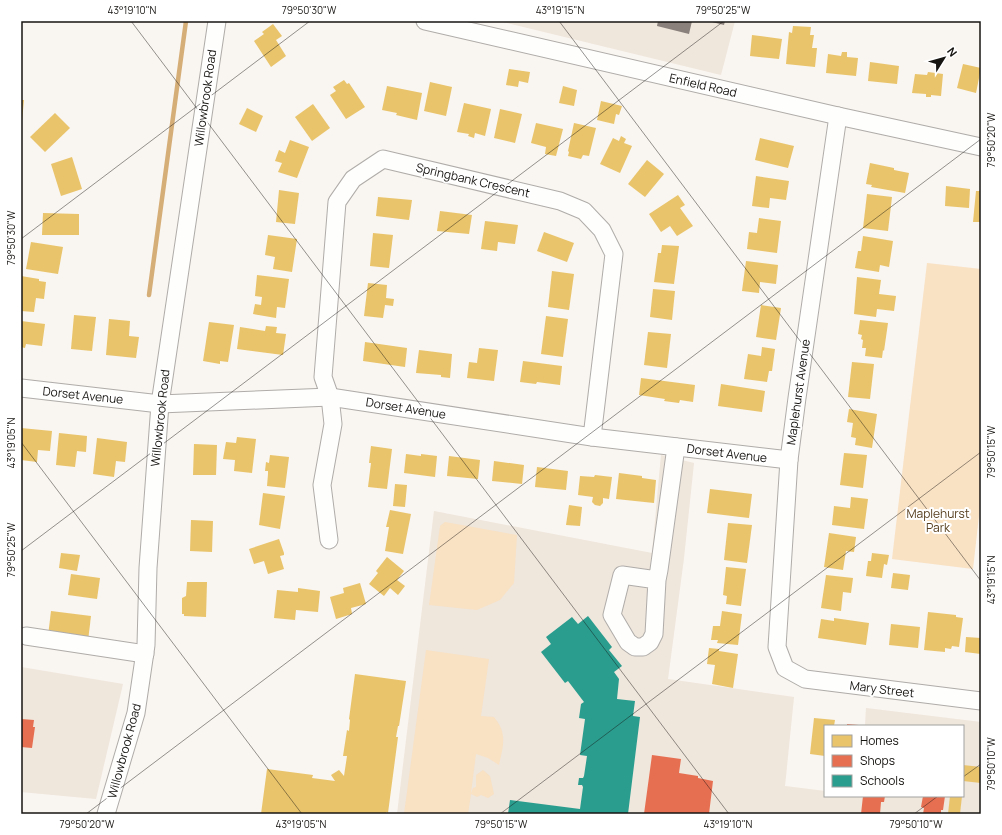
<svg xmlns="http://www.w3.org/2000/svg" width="1002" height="835" viewBox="0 0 1002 835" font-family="Manrope,sans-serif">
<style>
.built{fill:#efe6dc}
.green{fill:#f9e1c3}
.homes{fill:#e9c46a}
.shops{fill:#e76f51}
.schools{fill:#2a9d8f}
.industry{fill:#8a817c}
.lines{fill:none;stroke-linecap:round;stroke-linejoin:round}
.stream{stroke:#d5ad77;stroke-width:4.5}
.minor-casing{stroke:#afaca9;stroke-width:19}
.minor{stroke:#fefefd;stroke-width:17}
.ticks{fill:none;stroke:#171512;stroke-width:1;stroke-opacity:0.45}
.labels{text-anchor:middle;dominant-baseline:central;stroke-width:4;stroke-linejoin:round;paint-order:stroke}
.street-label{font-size:12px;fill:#171512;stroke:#fff}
.park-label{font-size:12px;fill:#573f1f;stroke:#fff}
.neatline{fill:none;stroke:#171512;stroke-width:1.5}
.ticks-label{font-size:10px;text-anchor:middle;fill:#171512}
</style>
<rect width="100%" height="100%" fill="#f9f5f0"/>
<g class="built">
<path d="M499 21H735L721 75Z"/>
<path d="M661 455 694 463 684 558 668 679 794 697 785 786 825 791V796H963V726H865L866 708 981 722V814H397L434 511 652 553Z"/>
<path d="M21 667 123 684 96 799 21 792Z"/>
</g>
<g class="green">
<path d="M927 263 981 269V498L973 569 892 559Z"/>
<path d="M445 522 517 535 514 583 500 600 477 610 429 605 440 526Z"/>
<path d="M426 650 489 659 481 716 494 717C508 734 503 746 499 765L488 758 476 754 471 793 473 788 476 787V775L483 770 490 776 494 794 488 798 481 795 477 797 471 794 468 814H404Z"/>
</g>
<g class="homes">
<path d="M273 24 282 36 276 40 286 56 271 67 254 41 264 34 262 32Z"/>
<path d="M793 26 811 27 810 35H814L812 48H817L815 67 786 64 789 32 792 33Z"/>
<path d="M752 35 782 39 779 59 750 56Z"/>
<path d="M842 52H847V57L858 58 856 76 826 73 828 54 841 56Z"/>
<path d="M870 62 899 66 897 84 868 81Z"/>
<path d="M963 64 981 68 976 93 957 88Z"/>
<path d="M509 69 530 72 528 83 519 81 518 87 506 85Z"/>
<path d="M928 72 943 74 941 96 931 95V97H926V94L912 93 915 74 927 75Z"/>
<path d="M344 80 347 84 349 83 365 107 346 119 330 95 336 91 333 87Z"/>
<path d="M430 82 452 87 446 116 424 111Z"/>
<path d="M387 86 422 93 417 120 396 115 397 113 382 110Z"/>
<path d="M563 86 577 90 574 106 559 103Z"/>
<path d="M21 100H24L22 121H21Z"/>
<path d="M601 101 622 106 619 115 616 114 614 124 597 120Z"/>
<path d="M464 103 491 109 485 136 475 133 474 138 468 136 469 134 457 132Z"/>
<path d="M313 104 330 128 312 141 295 117Z"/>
<path d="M247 108 263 116 256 132 239 124Z"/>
<path d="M500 109 522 114 515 143 494 138Z"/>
<path d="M55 113 70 128 45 152 30 137Z"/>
<path d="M536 123 563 129 556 156 545 154 546 147 531 143Z"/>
<path d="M574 123 596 128 589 156 583 155 581 159 568 156 569 152 568 151Z"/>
<path d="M621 136 626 139 624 143 632 146 620 173 600 164 613 138 619 141Z"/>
<path d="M760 138 794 146 788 168 755 160Z"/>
<path d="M290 140 309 147 297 178 278 172 282 163 275 161 279 150 285 153Z"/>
<path d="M72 157 82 189 61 196 51 164Z"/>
<path d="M647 160 664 174 645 197 628 184Z"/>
<path d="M870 163 894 168V170L909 173 905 193 871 187 872 185 866 184Z"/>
<path d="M756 176 789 181 786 200 770 198 769 208 752 206Z"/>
<path d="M946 186 970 189 969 208 945 206Z"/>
<path d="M279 190 299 193 295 224 276 222Z"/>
<path d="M976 191H981V222H973Z"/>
<path d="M867 194 892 197 888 231 863 228Z"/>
<path d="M678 195 685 205 680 208 693 226 677 236 670 226 661 232 649 214Z"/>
<path d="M378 197 412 200 409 220 376 216Z"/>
<path d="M440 211 472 215 469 234 437 231Z"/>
<path d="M43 213 79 214V235H42Z"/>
<path d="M759 218 781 221 777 253 747 249 749 232 757 233Z"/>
<path d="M485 221 518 225 515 244 498 242 497 251 481 249Z"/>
<path d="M544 232 574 243 567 262 537 251Z"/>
<path d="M373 233 393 235 389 268 370 266Z"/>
<path d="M268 235 297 239 292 272 273 269 275 257 265 255Z"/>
<path d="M863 236 893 241 889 267 880 265 879 272 855 268 858 251H861Z"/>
<path d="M31 242 63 247 58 274 26 269Z"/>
<path d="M662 245 679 246 674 284 654 282 658 253H661Z"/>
<path d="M746 261 778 265 776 284 760 282 759 293 742 291Z"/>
<path d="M552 271 574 274 569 310 548 307Z"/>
<path d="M257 275 289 279 285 308 277 307 276 318 253 314 255 304 261 305 262 297 255 296Z"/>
<path d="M21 276 39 279V281L46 282 44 299 36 298 34 312 21 311Z"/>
<path d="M857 277 881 280 879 294 896 296 894 311 877 309 876 317 854 314Z"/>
<path d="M368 283 387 285 386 298 394 299 393 306 385 305 383 318 364 316Z"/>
<path d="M653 289 675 291 672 320 650 317Z"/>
<path d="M761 305 781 308 776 340 756 337Z"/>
<path d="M74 315 96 317 92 351 71 349Z"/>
<path d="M546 316 568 319 563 357 541 354Z"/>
<path d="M109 319 130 321 129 336 139 337 136 358 106 355Z"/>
<path d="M860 320 888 323 884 351 883 350 882 358 865 356 866 348H862L863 340 861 339 862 335 858 334Z"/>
<path d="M21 321 45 324 42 346 26 344 25 348 21 347Z"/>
<path d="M209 322 234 325 228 362 220 361V364L203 361Z"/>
<path d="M266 326 277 327 276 333 286 334 283 355 237 349 240 327 265 331Z"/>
<path d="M648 332 671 334 667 368 644 365Z"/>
<path d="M365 342 407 348 405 367 363 361Z"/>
<path d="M762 347 775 349 772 371H769L767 382 744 379 748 354 761 356Z"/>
<path d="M479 348 498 350 494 381 467 378 469 362 477 363Z"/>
<path d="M419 350 452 354 450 378 441 377V375L416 373Z"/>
<path d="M523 361 562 366 560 385 537 382 536 384 520 382Z"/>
<path d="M852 362 874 364 870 399 848 397Z"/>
<path d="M641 378 695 385 693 402 680 400 679 403 664 401 665 399 639 395Z"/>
<path d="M721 384 765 391 762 412 718 406Z"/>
<path d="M849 409 877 414 872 448 855 445 856 438 851 437 853 423 847 422Z"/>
<path d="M21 428 52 431 50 451 38 450 37 462 21 460Z"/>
<path d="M59 433 87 436 86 452 77 451 75 467 56 465Z"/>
<path d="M237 437 256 439 252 473 234 471 235 460 223 459 226 442 236 443Z"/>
<path d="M97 438 127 442 125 462 116 461 114 477 93 474Z"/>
<path d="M194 444 217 445 216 475H193Z"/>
<path d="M371 446 392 449 387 489 368 487 371 463H369Z"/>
<path d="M844 453 867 455 863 488 840 485Z"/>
<path d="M406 454 421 456V454L437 456 435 477 404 473Z"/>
<path d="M270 455 289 457 285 488 267 486 268 474V471H265L266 462 269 463Z"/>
<path d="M449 456 480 460 478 479 447 476Z"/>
<path d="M494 461 524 465 522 484 492 481Z"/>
<path d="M537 467 568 471 566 490 535 487Z"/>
<path d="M619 473 642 476V478L656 480 654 503 616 499Z"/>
<path d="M595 475 612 477 609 499 603 498V503L600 506 595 505 592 502 593 497 578 495 580 476 594 477Z"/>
<path d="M395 484 407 485 405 507 393 506Z"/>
<path d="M710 489 752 494 749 518 707 513Z"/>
<path d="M263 493 285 496 280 529 259 525Z"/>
<path d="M851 497 868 499 864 529 832 525 834 506 850 508Z"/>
<path d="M569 505 582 507 580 526 566 525Z"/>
<path d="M390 510 411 514 403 554 385 551 389 527H386Z"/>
<path d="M191 520 213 521 212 552 190 551Z"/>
<path d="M728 523 752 525 747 563 724 560Z"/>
<path d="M829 533 856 537 854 552 846 551 843 570 824 567Z"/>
<path d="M279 539 284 553V555L280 556 284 569 268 574 264 561 254 564 249 549Z"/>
<path d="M61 553 80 555 77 571 59 568Z"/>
<path d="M872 553 889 555 887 565 884 564 882 578 866 576 868 561H871Z"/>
<path d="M387 557 404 571 397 580 405 586 398 595 390 588 384 596 369 584 378 573 376 571Z"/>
<path d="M726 567 746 569 741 606 726 604 727 596 723 595Z"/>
<path d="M893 573 910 575 908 590 891 588Z"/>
<path d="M71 574 100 578 97 599 68 595Z"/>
<path d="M826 575 853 578 851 593 843 592 841 611 821 608Z"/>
<path d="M187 582H207L206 617 184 616V614H182V598L186 596Z"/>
<path d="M360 583 366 604 351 608 352 614 336 619 330 597 344 593 343 588Z"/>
<path d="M298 588 320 591 318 612 296 610 295 620 274 618 277 590 298 592Z"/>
<path d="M51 611 91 616 88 641 48 636Z"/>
<path d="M722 611 742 614 738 645 717 643 718 640H711L713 626H720Z"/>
<path d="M928 612 956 615V617L963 618 959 647 952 646 951 649 945 648V652L924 650Z"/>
<path d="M834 618 869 623 866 645 818 638 821 619 834 621Z"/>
<path d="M891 624 920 627 918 648 889 645Z"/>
<path d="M966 637 981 638V654L965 652Z"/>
<path d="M709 648 719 649V651L738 654 733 688 712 684 715 665 707 664Z"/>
<path d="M355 674 406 681 399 726H398L396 737H398L388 813 386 812V814H261L267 769 313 775 312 778 335 781 331 775 339 770 344 776 347 756H343L347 730 349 731 350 720 349 719Z"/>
<path d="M814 718 835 720 834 726H825V756L810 754Z"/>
<path d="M963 765 981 767V783L963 781Z"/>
<path d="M950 796H962L960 814H948Z"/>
</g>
<g class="shops">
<path d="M21 719 34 720 33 727H35L32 748 21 747Z"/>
<path d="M847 724 859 725V726H847Z"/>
<path d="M652 755 681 759 679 773 698 776V778L713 781 709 814H644Z"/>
<path d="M863 796H885L884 802H881L880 814H861Z"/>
<path d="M923 796H945L943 810H941V814H923L924 808 921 807Z"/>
</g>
<path class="schools" d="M588 616 612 647 609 650 622 666 614 672 619 679 617 699 635 701 633 716 640 717 628 814H508L510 800 580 809 583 787 582 785H578L579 778H583L584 776 587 756 580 755 585 719 579 718 581 704 584 702 568 681 565 683 541 652 551 644 546 637 572 617 578 624Z"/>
<g class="industry">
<path d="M658 21H692L689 34 657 26Z"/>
<path d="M708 21H725L724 25Z"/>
</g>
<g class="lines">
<path class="stream" d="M149 295 186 21"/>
<defs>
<g id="minor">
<path d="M425 21 838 116 981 147"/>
<path d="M838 116 797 398 789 460 777 647 785 668 805 679 981 701"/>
<path d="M21 388 160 404 330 397 592 437 789 460"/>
<path d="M329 540 322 485 333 424 330 397 323 377 337 202 353 179 383 159 560 201 584 211 602 230 614 254 592 437"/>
<path d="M657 580 622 575 612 615 628 642 635 647H643L650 642 654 634 657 580 659 570 676 447"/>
<path d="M26 636 145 654"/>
<path d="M106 814 136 713 146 645 148 568 160 404 217 21"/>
</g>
</defs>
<use href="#minor" class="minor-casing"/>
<use href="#minor" class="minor"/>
</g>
<path class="ticks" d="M131 21 729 814M559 21 981 581M21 239 310 21M21 442 302 814M21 551 724 21M963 777 981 764M86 814 981 139M500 814 981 452M914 814 938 796"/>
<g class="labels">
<g class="street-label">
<text transform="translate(703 85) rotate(13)">Enfield Road</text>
<text transform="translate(205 98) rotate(-82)">Willowbrook Road</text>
<text transform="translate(473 180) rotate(13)">Springbank Crescent</text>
<text transform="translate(798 392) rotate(-82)">Maplehurst Avenue</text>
<text transform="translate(83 395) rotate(6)">Dorset Avenue</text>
<text transform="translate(406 408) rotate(9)">Dorset Avenue</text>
<text transform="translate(160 418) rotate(-84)">Willowbrook Road</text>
<text transform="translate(727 453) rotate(7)">Dorset Avenue</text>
<text transform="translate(882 689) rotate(7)">Mary Street</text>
<text transform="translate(124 751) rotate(-75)">Willowbrook Road</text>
</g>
<g class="park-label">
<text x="938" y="513">Maplehurst<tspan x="938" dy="14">Park</tspan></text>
</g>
</g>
<rect width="1002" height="835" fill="none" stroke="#ffffff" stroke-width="44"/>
<rect x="824" y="725" width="140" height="72" fill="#ffffff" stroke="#a2a1a0"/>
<rect x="832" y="735" width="20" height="12" fill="#e9c46a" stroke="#a2a1a0"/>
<text x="860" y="745" font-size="12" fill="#171512">Homes</text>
<rect x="832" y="755" width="20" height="12" fill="#e76f51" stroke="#a2a1a0"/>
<text x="860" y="765" font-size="12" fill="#171512">Shops</text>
<rect x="832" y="775" width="20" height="12" fill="#2a9d8f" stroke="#a2a1a0"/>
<text x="860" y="785" font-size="12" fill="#171512">Schools</text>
<g transform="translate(944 58) rotate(53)" stroke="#ffffff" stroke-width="3" paint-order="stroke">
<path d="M0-3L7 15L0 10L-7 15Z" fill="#171512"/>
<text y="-6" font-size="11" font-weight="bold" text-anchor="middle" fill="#171512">N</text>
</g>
<rect x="22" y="22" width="958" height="791" class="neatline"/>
<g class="ticks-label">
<text x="132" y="14">43°19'10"N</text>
<text x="309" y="14">79°50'30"W</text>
<text x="560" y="14">43°19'15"N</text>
<text x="723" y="14">79°50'25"W</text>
<text transform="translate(991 140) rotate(-90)" y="4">79°50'20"W</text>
<text transform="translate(11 238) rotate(-90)" y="4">79°50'30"W</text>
<text transform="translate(11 443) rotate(-90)" y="4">43°19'05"N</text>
<text transform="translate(991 452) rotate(-90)" y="4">79°50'15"W</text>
<text transform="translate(11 550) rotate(-90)" y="4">79°50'25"W</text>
<text transform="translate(991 580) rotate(-90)" y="4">43°19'15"N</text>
<text transform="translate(991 764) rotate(-90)" y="4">79°50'10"W</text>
<text x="87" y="828">79°50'20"W</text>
<text x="301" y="828">43°19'05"N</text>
<text x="501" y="828">79°50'15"W</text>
<text x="728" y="828">43°19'10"N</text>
<text x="916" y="828">79°50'10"W</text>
</g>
</svg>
